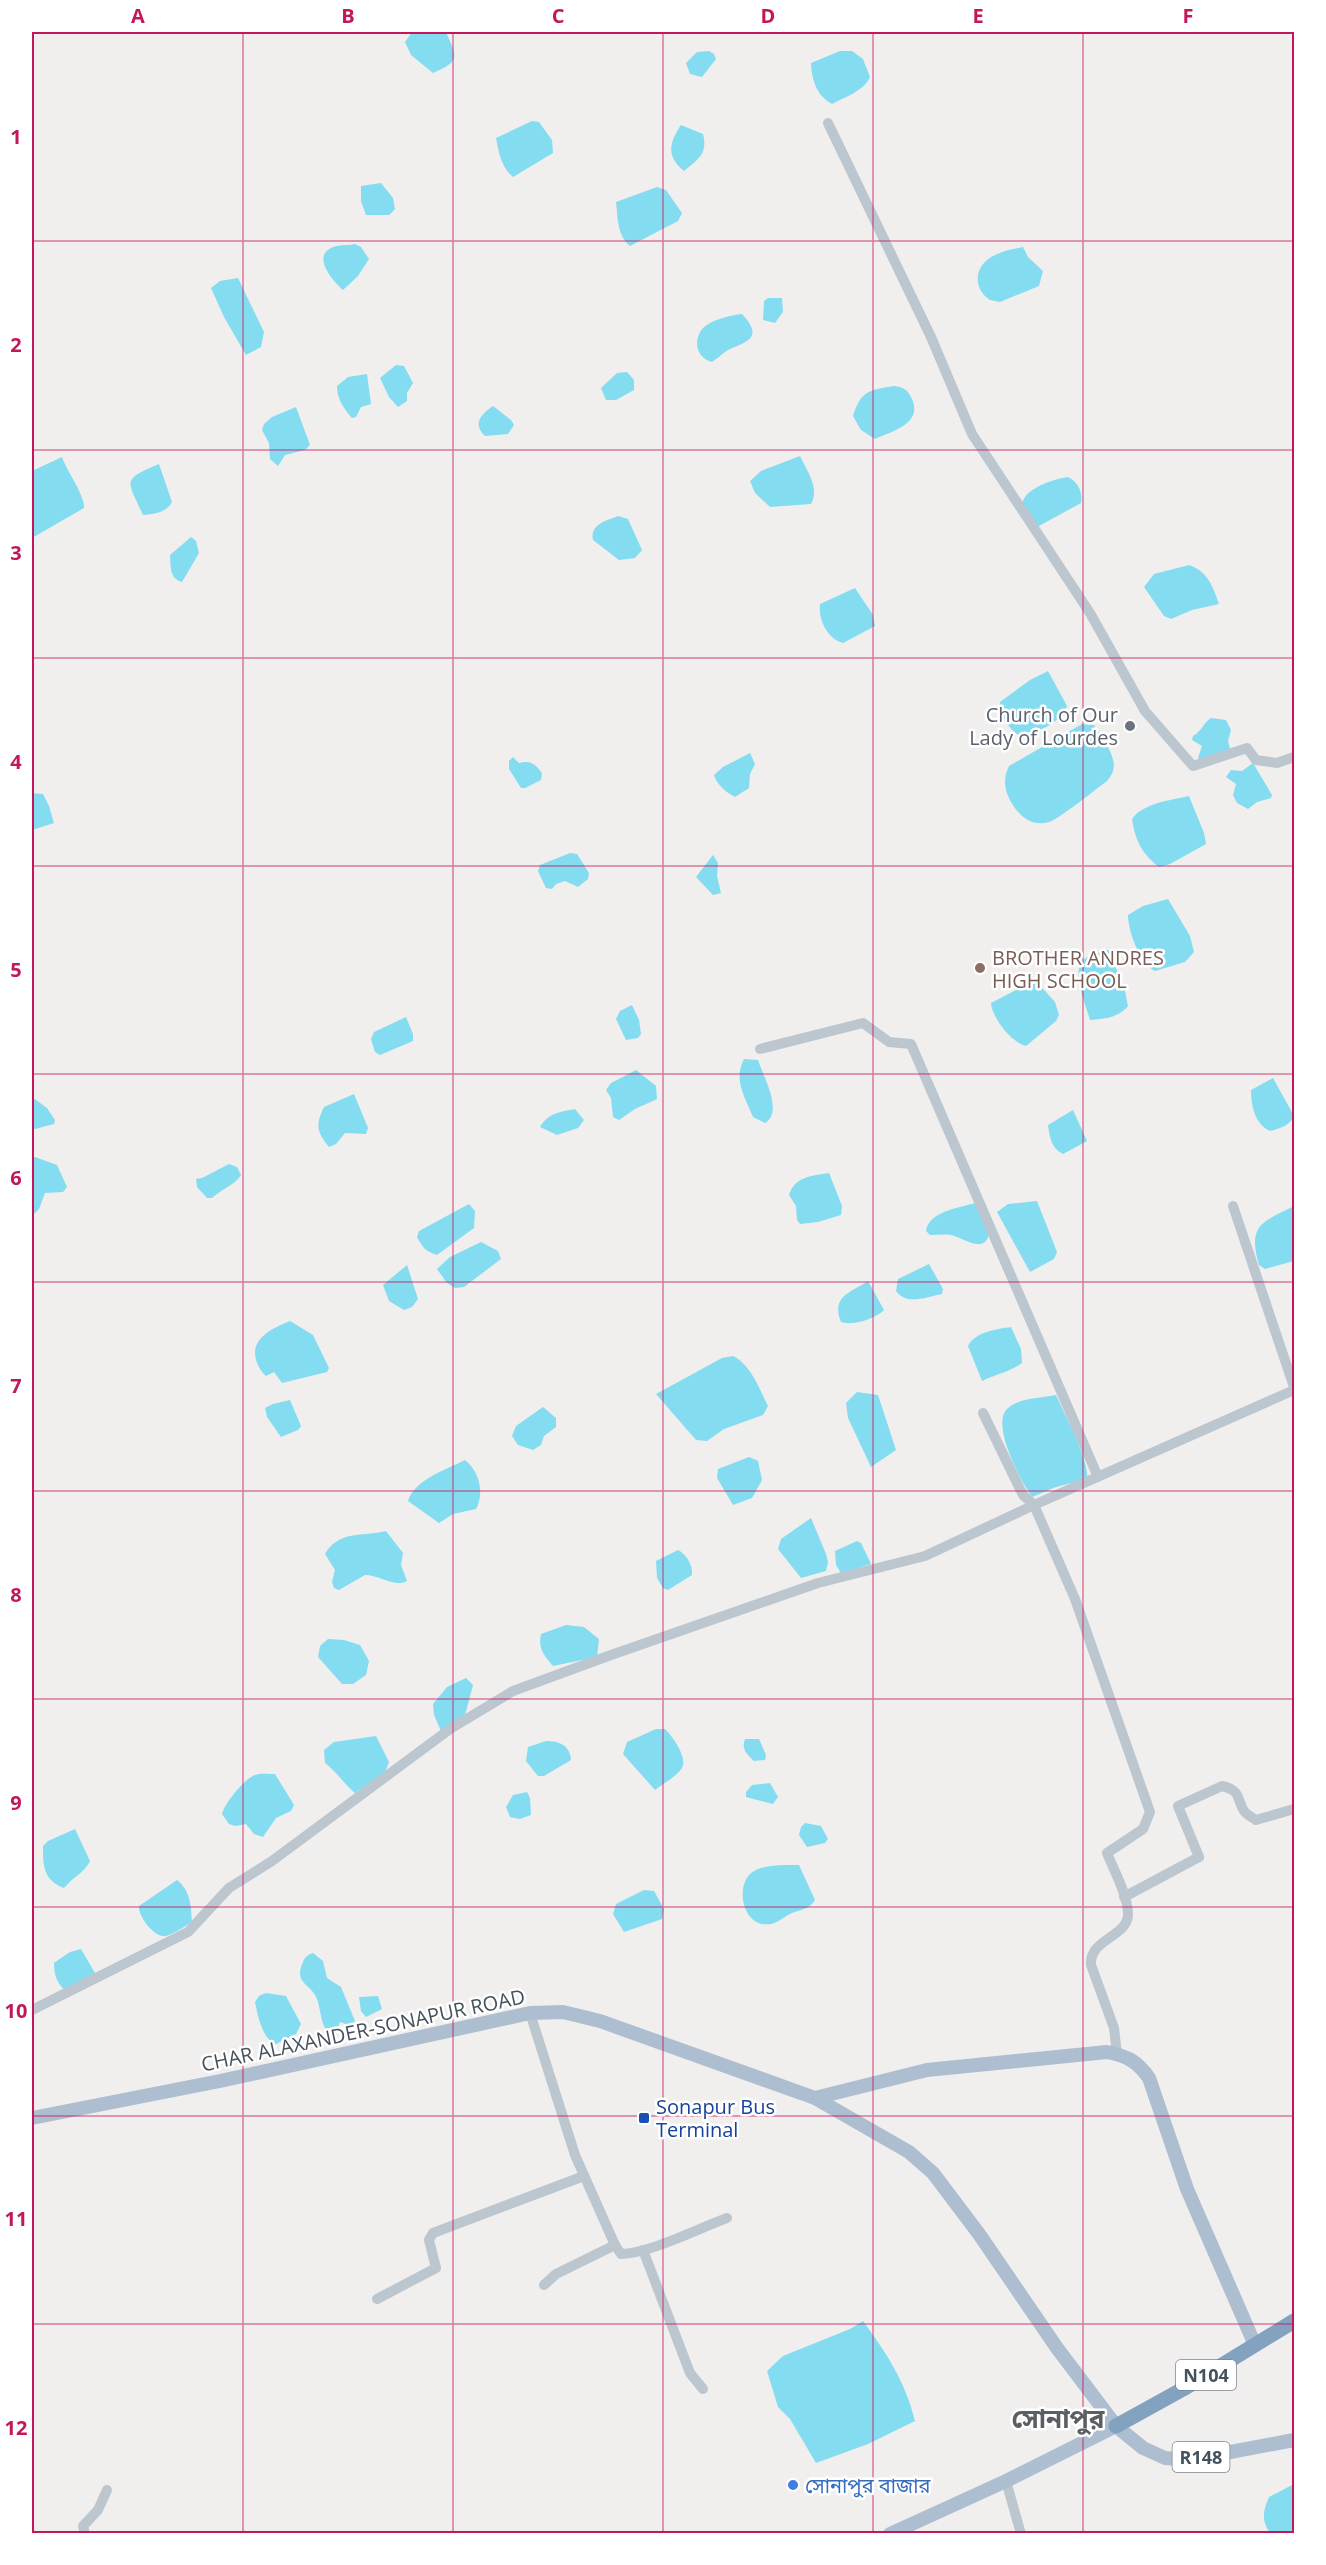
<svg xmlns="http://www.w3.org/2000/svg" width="1326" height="2565" viewBox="0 0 1326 2565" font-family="'Open Sans','Noto Sans Bengali',sans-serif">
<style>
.water{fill:#84dcf1}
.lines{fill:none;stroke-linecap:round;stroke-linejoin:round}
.minor{stroke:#bbc6ce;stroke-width:10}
.major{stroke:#acbecf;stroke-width:14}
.highway{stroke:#83a2c0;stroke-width:15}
.grid{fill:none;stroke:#c2185b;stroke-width:1.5;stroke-opacity:0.55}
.worship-dot{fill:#6b7280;stroke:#fff;stroke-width:2}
.education-dot{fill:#8d6e63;stroke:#fff;stroke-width:2}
.transit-dot{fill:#1a4fb4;stroke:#fff;stroke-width:2}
.shop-dot{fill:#3f7fe0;stroke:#fff;stroke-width:2}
.labels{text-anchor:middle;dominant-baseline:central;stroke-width:5;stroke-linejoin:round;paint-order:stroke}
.shield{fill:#fff;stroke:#7d868e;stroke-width:1.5}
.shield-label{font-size:18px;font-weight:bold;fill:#45525d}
.worship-label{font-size:20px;fill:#5b616d;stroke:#fff;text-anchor:end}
.education-label{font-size:20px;fill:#785e54;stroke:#fff;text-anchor:start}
.street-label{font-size:20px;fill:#45525d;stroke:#fff}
.transit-label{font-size:20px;fill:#164399;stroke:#fff;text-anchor:start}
.shop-label{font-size:20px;fill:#366cbe;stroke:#fff;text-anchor:start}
.district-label{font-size:26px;font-weight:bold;fill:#5b5f64;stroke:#fff}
.neatline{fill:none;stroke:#c2185b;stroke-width:2}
.grid-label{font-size:20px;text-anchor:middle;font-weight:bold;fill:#c2185b}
</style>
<rect width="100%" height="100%" fill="#f1eeee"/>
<g class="water">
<path d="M412 32H446C457 57 461 61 433 73L411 55 405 42Z"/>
<path d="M709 51 714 54 716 59 702 77 690 74 686 63 697 52Z"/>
<path d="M840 51H852L863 59 870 77C864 91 845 97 832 104 816 95 812 80 811 63Z"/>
<path d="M532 121 539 122 552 140 553 153 513 177C501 167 499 153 496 138Z"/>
<path d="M681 125 703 134C708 153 699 159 684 171 666 156 669 143 681 125Z"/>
<path d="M381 183 393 198 395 209 389 215H366L361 201V186Z"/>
<path d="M657 187 666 190 682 213 678 221 630 246C617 235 618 219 616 202Z"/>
<path d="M355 244 361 247 369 259 358 276 343 290C333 281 312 257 331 248 339 244 347 246 355 244Z"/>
<path d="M1023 247 1028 257 1043 271 1039 286 1000 302 990 300C971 287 975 264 995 255 1003 251 1014 249 1023 247Z"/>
<path d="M238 278 264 332 261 347 246 355 224 317 211 288 220 281Z"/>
<path d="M768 298H782L783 312 775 323 763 320 764 301Z"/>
<path d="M742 314C764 338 748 341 728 350 723 353 718 358 712 362 697 358 692 341 703 328 711 320 731 315 742 314Z"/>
<path d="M396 365 404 366 413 383 407 393V401L398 407 389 397 380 378Z"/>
<path d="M627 372 634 380V390L616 400H606L601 388 617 373Z"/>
<path d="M367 374 371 404 361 407 356 417 352 418C344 409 337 399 337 386L348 377Z"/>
<path d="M894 386C904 387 908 390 912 399 923 424 892 431 875 439L861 430 853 416C861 390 870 390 894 386Z"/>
<path d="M493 406 511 420 514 425 508 434 485 436C472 424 481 414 493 406Z"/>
<path d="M296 407 310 445 305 450 285 455 278 466 270 459 269 443 262 430 264 424 272 417Z"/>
<path d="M800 456C807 471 820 488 811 504L770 507 755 493 750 481 761 471Z"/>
<path d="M62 457C67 472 85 495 84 508L32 538V471Z"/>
<path d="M159 464 172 502C166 513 154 514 143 515 127 480 121 480 159 464Z"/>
<path d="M1068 477C1078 482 1083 492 1081 503L1039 526C1032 523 1030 520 1025 514 1011 492 1053 479 1068 477Z"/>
<path d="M618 516 628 519 642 550 635 558 619 560 593 540C590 524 606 521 618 516Z"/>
<path d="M191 537 196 541 199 553 182 582C169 578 171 567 170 555Z"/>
<path d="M1189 565C1207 571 1213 586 1219 604L1192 610 1171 619 1164 616 1144 587 1154 574Z"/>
<path d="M855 588 873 615 875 626 843 643C827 639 818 619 820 604Z"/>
<path d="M1048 671 1067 706C1061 723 1038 731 1023 737 1012 734 998 714 1000 702L1030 680Z"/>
<path d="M1211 718 1226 720 1231 730 1228 741 1230 749 1204 764 1198 758 1202 746 1192 740 1193 736C1203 730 1203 723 1211 718Z"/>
<path d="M1082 724 1094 725C1105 744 1124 763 1107 781 1096 789 1059 819 1049 822 1031 827 1019 816 1011 802 1004 790 1003 778 1009 766Z"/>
<path d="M750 753 755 764 750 774 749 788 735 797C727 793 716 784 714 775L723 767Z"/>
<path d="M513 757 519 763C531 760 535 764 542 773L541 780 525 788H521L509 769V761Z"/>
<path d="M1253 763 1272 795 1271 798 1257 802 1248 809 1237 803 1233 795 1236 784 1226 777 1231 770 1242 771Z"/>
<path d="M32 793 43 794 49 806 54 823 32 830Z"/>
<path d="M1189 796 1204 833 1206 844 1170 864 1159 867C1142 854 1135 840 1132 819 1143 803 1172 800 1189 796Z"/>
<path d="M570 853 577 854 589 873 588 879 578 887 565 881 556 884 552 889 546 888 538 871 540 865Z"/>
<path d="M713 855 718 863 717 876 721 893 713 895 696 877Z"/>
<path d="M1168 899 1190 936 1194 952 1185 962 1155 971C1140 964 1128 931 1128 915L1143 906Z"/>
<path d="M1109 950 1125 991 1128 1006C1118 1018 1104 1019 1090 1020 1086 1005 1069 967 1086 958 1092 954 1102 952 1109 950Z"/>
<path d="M1035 980 1055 1002 1059 1015 1056 1021 1026 1046C1012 1043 992 1018 991 1003Z"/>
<path d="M632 1005 639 1020 641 1034 638 1038 626 1040 616 1019 620 1011Z"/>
<path d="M406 1017 413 1034V1041L380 1055 375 1052 371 1039 374 1032Z"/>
<path d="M744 1059 758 1060C763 1076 784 1112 765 1123L753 1117C745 1097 733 1080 744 1059Z"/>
<path d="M636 1070 656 1086 657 1099 635 1109 619 1120 613 1117 611 1098 606 1090 611 1083Z"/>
<path d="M1273 1078 1294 1116C1289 1126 1281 1128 1270 1131 1255 1124 1251 1106 1251 1090Z"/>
<path d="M354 1094 368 1128 366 1134 345 1133 336 1144 329 1147C317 1132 315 1125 324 1107Z"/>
<path d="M32 1097 47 1108 55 1120 54 1124 35 1129 32 1128Z"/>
<path d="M575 1109 584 1120 578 1128 557 1135 540 1127C548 1113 560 1112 575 1109Z"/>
<path d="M1073 1110 1087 1141 1063 1154C1051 1148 1050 1138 1048 1125Z"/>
<path d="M35 1157 57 1165 67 1187 63 1192 45 1193 39 1209 34 1214 32 1213V1159Z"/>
<path d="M229 1164 237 1167 241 1175C235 1185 220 1190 212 1198H207L197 1187 196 1179 202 1178Z"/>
<path d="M829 1173 842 1206 841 1215 818 1222 800 1224 797 1220 796 1206 789 1195C795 1176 812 1176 829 1173Z"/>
<path d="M1037 1201 1057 1252 1054 1259 1030 1272 997 1212 1008 1204Z"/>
<path d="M975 1203 989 1235C983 1254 964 1238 951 1235 944 1234 937 1235 930 1235L926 1231C929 1211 959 1208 975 1203Z"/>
<path d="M469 1204 475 1211 474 1228 437 1255C426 1252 422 1247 417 1237L419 1231Z"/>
<path d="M1294 1206V1261L1265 1269 1259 1265C1247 1224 1263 1222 1294 1206Z"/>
<path d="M481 1242 498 1251 501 1259 464 1287 455 1288 447 1283 437 1269 450 1257Z"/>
<path d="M929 1264 943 1289 942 1294C926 1297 907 1306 896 1291L898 1279Z"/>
<path d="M407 1265 418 1299 412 1307 404 1310 389 1301 383 1285Z"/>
<path d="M868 1281 884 1310C875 1319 853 1326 841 1322 831 1296 850 1293 868 1281Z"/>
<path d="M290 1321 313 1335 329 1368 327 1372 282 1383 274 1372 266 1376C261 1372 258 1366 256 1360 250 1338 273 1328 290 1321Z"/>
<path d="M1011 1327 1021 1349 1022 1363C1010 1372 996 1374 982 1381L968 1346C975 1332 997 1329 1011 1327Z"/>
<path d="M733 1356C751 1365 759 1388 768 1406L763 1415 724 1429 707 1441 696 1440 656 1394 722 1358Z"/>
<path d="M857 1392 878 1395 896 1450 871 1467 848 1418 846 1403Z"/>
<path d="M1056 1395C1064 1413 1090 1462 1087 1479L1056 1487 1032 1497C1021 1481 992 1428 1006 1410 1016 1398 1041 1398 1056 1395Z"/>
<path d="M290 1400 301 1426 298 1430 281 1437 267 1417 265 1408 273 1404Z"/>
<path d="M543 1407 556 1418V1427L544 1436 541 1445 533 1450 518 1445 512 1436 516 1426Z"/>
<path d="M749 1457 758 1461 762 1480 752 1498 733 1505 717 1478 718 1469Z"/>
<path d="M465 1460C479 1471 485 1493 476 1509L453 1514 439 1523 408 1501C415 1479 446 1470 465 1460Z"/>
<path d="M811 1518 826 1554 828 1562 826 1571 801 1578 778 1549 781 1539Z"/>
<path d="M386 1531 403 1553 401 1565 407 1581C395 1588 379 1575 365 1575L339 1590 334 1588 332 1582 335 1570 325 1554C339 1530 362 1537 386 1531Z"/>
<path d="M857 1541 861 1543 871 1564 841 1573 836 1565 835 1551Z"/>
<path d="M678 1550C686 1554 693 1565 692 1575L668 1590 663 1588 657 1578 656 1561Z"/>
<path d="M566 1625 584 1627 599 1639 597 1657 553 1666C544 1655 538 1649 541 1634Z"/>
<path d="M328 1639 344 1640 360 1645 369 1661 366 1675 353 1684H342L318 1657 320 1646Z"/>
<path d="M466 1678 473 1685 464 1719 441 1731 434 1715 433 1704 447 1687Z"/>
<path d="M656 1729H665C672 1736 688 1757 682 1768 677 1776 663 1784 655 1790L623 1754 627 1742Z"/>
<path d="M376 1736 389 1762 385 1773 355 1793C344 1784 337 1772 325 1763L324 1750 334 1742Z"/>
<path d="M745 1739H759L766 1755 765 1760 754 1761C747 1755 741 1749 745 1739Z"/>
<path d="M546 1741C559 1741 570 1745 571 1760L544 1776H538L526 1761 528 1747Z"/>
<path d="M275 1774 294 1805 291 1811 276 1818 263 1837 254 1834 246 1824 235 1826 229 1824 222 1814C225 1803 244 1779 255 1775 260 1773 269 1774 275 1774Z"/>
<path d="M770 1783 778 1797 773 1804 746 1797V1792L752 1785Z"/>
<path d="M527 1792 530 1798 531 1815 520 1819 510 1817 506 1807 513 1795Z"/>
<path d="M805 1823 821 1826 828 1839 825 1843 807 1847 799 1835 801 1827Z"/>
<path d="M75 1829 90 1861C84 1873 73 1877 64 1888 43 1880 43 1865 43 1846L48 1841Z"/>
<path d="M799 1865 815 1900C808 1910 802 1909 792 1913 785 1916 778 1923 771 1924 741 1929 734 1882 754 1871 767 1864 785 1865 799 1865Z"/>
<path d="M177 1880C191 1891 191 1907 192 1922 185 1926 174 1934 166 1936 154 1938 138 1916 139 1906Z"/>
<path d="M644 1890 654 1891 664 1909 662 1919 624 1932 613 1914 616 1904Z"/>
<path d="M81 1949 95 1973 67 1993C57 1983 54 1976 54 1963L70 1952Z"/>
<path d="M313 1953 323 1961 327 1978 341 1987 355 2021 351 2026 340 2022 335 2038C320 2031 322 2013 317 1999 311 1983 293 1984 303 1962 305 1957 307 1955 313 1953Z"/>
<path d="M266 1993 286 1996 301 2024 296 2034 276 2044C262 2039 258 2016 255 2002L259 1996Z"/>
<path d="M378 1996 382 2009 366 2017 361 2011 359 1997Z"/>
<path d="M863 2321C887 2354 905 2381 915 2421L868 2444 816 2463 790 2419 778 2407 767 2371 783 2356 850 2329Z"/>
<path d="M1294 2484V2533H1270C1261 2520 1263 2511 1269 2497Z"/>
</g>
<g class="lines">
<g class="minor">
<path d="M828 123 931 337 972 434 1090 613 1145 711 1193 766 1247 748 1256 760 1277 763 1294 757"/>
<path d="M760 1049 863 1023 889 1042 911 1044 1098 1477"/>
<path d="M1233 1206 1294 1387"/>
<path d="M983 1413 1023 1495 1034 1505 1075 1599 1150 1812 1143 1829 1107 1853C1114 1871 1128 1895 1128 1915 1127 1937 1089 1939 1091 1965L1114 2028 1117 2054"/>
<path d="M1124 1897 1199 1857 1178 1806 1222 1786C1241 1790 1237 1800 1244 1811 1246 1814 1253 1818 1256 1820L1294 1809"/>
<path d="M32 2010 188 1932 229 1888 272 1861 450 1729 513 1691 611 1655 818 1583 925 1556 1034 1505 1294 1390"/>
<path d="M530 2013 575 2155 615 2245 621 2254C651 2253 697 2229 727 2218"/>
<path d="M643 2250 690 2373 703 2389"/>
<path d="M544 2285 556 2274 615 2245"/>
<path d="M377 2299 436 2268 429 2240 433 2233 584 2176"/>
<path d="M1006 2481 1021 2534"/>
<path d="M85 2534 83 2526 98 2510 107 2490"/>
</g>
<g class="major">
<path d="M815 2098 927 2070 1107 2052C1127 2056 1137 2061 1149 2078L1187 2189 1255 2345"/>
<path d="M32 2118 220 2081 530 2013 563 2012 600 2021 815 2098 909 2152 933 2173 979 2234 1057 2348 1116 2426 1143 2448 1165 2458 1188 2460 1294 2440"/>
<path d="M890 2534 1006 2481 1116 2426"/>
</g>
<path class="highway" d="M1116 2426 1183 2389 1294 2321"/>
</g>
<path class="grid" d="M243 32V2534M453 32V2534M663 32V2534M873 32V2534M1083 32V2534M32 241H1294M32 450H1294M32 658H1294M32 866H1294M32 1074H1294M32 1282H1294M32 1491H1294M32 1699H1294M32 1907H1294M32 2116H1294M32 2324H1294"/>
<circle class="worship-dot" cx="1130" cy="726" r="6"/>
<circle class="education-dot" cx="980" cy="968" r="6"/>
<rect class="transit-dot" x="638" y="2112" width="12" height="12" rx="3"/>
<circle class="shop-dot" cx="793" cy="2485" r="6"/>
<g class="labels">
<g class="shield">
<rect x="1176" y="2360" width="60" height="30" rx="4.5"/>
<rect x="1172.5" y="2442" width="57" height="30" rx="4.5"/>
</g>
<g class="shield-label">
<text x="1206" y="2375">N104</text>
<text x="1201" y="2457">R148</text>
</g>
<g class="worship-label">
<text x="1118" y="714">Church of Our<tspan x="1118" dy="23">Lady of Lourdes</tspan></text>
</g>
<g class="education-label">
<text x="992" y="957">BROTHER ANDRES<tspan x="992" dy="23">HIGH SCHOOL</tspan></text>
</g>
<g class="street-label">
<text transform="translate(363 2030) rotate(-12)">CHAR ALAXANDER-SONAPUR ROAD</text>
</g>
<g class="transit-label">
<text x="656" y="2106">Sonapur Bus<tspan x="656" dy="23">Terminal</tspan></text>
</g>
<g class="shop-label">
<text x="805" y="2485">সোনাপুর বাজার</text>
</g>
<g class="district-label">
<text x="1058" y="2418">সোনাপুর</text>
</g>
</g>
<rect width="1326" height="2565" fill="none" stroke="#ffffff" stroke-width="66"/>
<rect x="33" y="33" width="1260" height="2499" class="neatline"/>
<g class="grid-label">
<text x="138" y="23">A</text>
<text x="348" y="23">B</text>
<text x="558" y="23">C</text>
<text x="768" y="23">D</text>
<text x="978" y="23">E</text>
<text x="1188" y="23">F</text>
<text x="16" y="144">1</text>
<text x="16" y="352">2</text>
<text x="16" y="560">3</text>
<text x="16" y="769">4</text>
<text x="16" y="977">5</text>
<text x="16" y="1185">6</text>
<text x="16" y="1393">7</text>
<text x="16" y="1602">8</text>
<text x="16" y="1810">9</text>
<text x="16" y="2018">10</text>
<text x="16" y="2226">11</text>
<text x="16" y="2435">12</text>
</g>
</svg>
